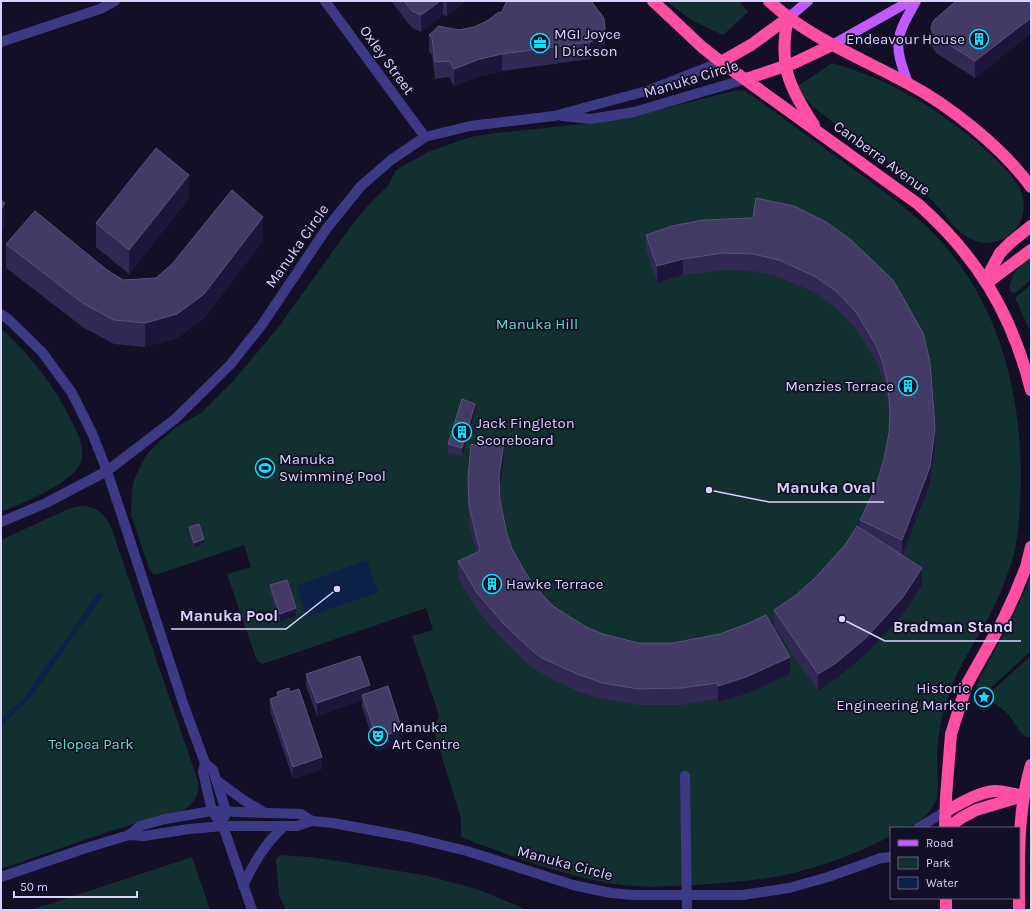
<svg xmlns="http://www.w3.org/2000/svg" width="1032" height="911" viewBox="0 0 1032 911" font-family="Karla,sans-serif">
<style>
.green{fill:#12302f}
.water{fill:#0c2248}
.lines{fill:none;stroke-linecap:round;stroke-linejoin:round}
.stream{stroke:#0c2248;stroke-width:5}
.minor{stroke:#3d3a85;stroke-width:10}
.major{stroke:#c25bff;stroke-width:10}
.highway{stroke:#ff4fa3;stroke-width:12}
.wall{fill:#312854}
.shaded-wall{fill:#1d163a}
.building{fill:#433a66;stroke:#5a527e}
.labels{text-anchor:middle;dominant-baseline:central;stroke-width:3.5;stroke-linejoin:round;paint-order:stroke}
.poi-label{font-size:15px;fill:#d9d4ff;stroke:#130f26;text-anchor:start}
.street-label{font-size:15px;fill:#d9d4ff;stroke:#130f26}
.park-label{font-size:15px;fill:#5fe0c0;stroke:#130f26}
.leader{fill:none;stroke:#d9d4ff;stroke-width:1.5}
.callout-dot{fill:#d9d4ff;stroke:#130f26;stroke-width:1.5}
.callout-label{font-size:16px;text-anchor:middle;font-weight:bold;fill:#d9d4ff;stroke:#130f26;stroke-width:3.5;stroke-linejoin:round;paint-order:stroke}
</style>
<rect width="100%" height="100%" fill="#130f26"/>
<g class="green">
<path d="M666 1H739L748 12 723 35 691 20Z"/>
<path d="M832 63C862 71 890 84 918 100 944 115 1013 165 1022 194 1025 202 1024 212 1021 220 1018 227 1013 233 1007 237 997 243 984 245 973 240 957 234 947 216 936 205 900 165 852 139 811 105L802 95 798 85 807 80Z"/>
<path d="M737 90 745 91 754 97C787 121 820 145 852 168 882 190 912 211 937 237 1014 318 1032 443 1015 551 1008 574 1000 596 989 617 973 645 955 672 946 703 941 719 938 736 937 752 937 767 939 783 937 798 933 811 920 823 907 828 903 829 896 828 891 828V836C856 854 818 868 780 876 752 881 723 883 695 885 670 886 647 888 622 885 568 878 516 857 465 839L461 836V818L434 732 439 715 412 636 433 630 426 608 263 664 258 662 256 658 227 574 251 567 244 545 159 574H154L150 571 131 515 132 492 134 480 142 463 148 453 159 442 176 427 201 413 235 379 280 325 354 222 372 201 388 186 396 170 428 152 470 137 496 133 601 122 635 116Z"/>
<path d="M1031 258V280L1015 293 1011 292 1009 288C1011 275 1019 264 1031 258Z"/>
<path d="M1031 284V333L1015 298Z"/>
<path d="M1 329C30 354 53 384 70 418 77 432 88 450 79 466 68 485 21 504 1 512Z"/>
<path d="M80 506C98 506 106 515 112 530L197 778C201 789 197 801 187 808 175 816 153 818 138 823 92 836 46 854 1 869V540L68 509Z"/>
<path d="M1031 574V651L984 694 976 686C995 648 1017 615 1031 574Z"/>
<path d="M1031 656V737H1027L1021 733 1008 714 986 696Z"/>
<path d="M280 855 312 857 424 875 477 889 527 910H286L279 895 276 859Z"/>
<path d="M192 857 210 910H31Z"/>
</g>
<path class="water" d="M367 560 378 592 307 617 296 586Z"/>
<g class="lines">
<path class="stream" d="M1 723 27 698 100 595"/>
<g class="minor">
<path d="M325 1 425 137"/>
<path d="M1 42 100 9 115 1"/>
<path d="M562 116 591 119 634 112 746 79"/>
<path d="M1 314 8 319 42 352 72 393 92 433 107 471 122 516 184 706 205 763 203 772 212 811 223 826 252 910"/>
<path d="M1 522 46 503 107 471 175 419 230 365 261 326 327 228 361 186 391 160 425 137 470 126 554 116 650 90 721 62"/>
<path d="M205 763 213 770 226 811 225 816"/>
<path d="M685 776 687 910"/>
<path d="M216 780 245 801 262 811"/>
<path d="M918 828 946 811"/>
<path d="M129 835 140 826 165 819 212 811 301 814 312 821"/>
<path d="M1 877 83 849 129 835 144 836 189 829 223 826H297L312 821 333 823 409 837 467 851 573 885 611 893 634 895H743L789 888 828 877 881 858 891 857"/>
<path d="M243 886C254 862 265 844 284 826"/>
</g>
<g class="major">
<path d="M788 18 808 1"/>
<path d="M832 45 910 1"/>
<path d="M908 83C893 43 895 38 916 1"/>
</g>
<g class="highway">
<path d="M653 1 702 47 721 62 918 204C977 256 1012 314 1031 390"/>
<path d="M769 1C809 38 859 57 907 83 949 105 1003 148 1031 187"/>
<path d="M788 18C778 64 789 88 814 125"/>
<path d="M721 62 751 45 788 18"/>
<path d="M746 79 794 63 832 45"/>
<path d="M985 281 1000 253 1010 243 1031 226"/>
<path d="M987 283 1031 250"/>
<path d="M946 811C960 804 978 792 995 791 1003 791 1012 794 1020 795"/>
<path d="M945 828 946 797 951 734 967 684 1003 620 1015 594 1026 567 1031 547"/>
<path d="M948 828 961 818 976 810 1023 796"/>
<path d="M946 898V910"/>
<path d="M1019 910C1019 862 1017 812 1031 765"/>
</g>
</g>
<g class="wall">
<path d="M391 1H466L447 16 443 15 421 32 412 28Z"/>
<path d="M1031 1 975 78 936 53 931 45V29Z"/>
<path d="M505 5 605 44 599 54 590 59 502 71 480 76 454 86 449 77 435 79 432 55 429 51V35L474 27 487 21 501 13Z"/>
<path d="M189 198 129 274 96 247V223Z"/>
<path d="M794 206 935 445 930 484 903 555 922 585 903 614 867 653 836 679 818 691 774 627V610L796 595 816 577 860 528V520L875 489 884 459 889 433V420L888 402 883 379 876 361 856 329 836 308 814 292 779 277 753 271 723 270 683 275 657 283 646 251V235L753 218Z"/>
<path d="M263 241 204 318 177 338 145 347 114 344 84 328 6 268V244L107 270 123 280 156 278Z"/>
<path d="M475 412 462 456 448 453V444Z"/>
<path d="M484 447 504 459 500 491V501L507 534 512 549 525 572 537 589 553 606 586 627 603 634 638 643 790 674 746 694 718 702 717 699 682 705H638L603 699 577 691 542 674 530 666 503 640 477 610 458 578V561L476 553 469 522 468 495V479Z"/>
<path d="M189 527 204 544 194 547 189 532Z"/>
<path d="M270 585 296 616 280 622 270 594Z"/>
<path d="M306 674 370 692 402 742 377 751 362 707V700L317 716 306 686Z"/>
<path d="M277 692H290L322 769 293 779 270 711V699L277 696Z"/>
</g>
<g class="shaded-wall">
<path d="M440 1H443V15L421 32V15Z"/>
<path d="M447 1H466L447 16Z"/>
<path d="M1031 18V34L975 78V61Z"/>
<path d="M605 28V44L599 54 590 59V42Z"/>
<path d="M502 54V71L480 76 454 86V69L480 59Z"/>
<path d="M189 175V198L129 274V250Z"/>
<path d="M5 203V226L1 234V210Z"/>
<path d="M263 217V241L204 318 177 338 145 347V323Z"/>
<path d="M683 259V275L657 283V266Z"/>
<path d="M475 404V412L462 456V448Z"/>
<path d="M935 428V445L930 484 902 557V540Z"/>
<path d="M504 442V459L499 493V476Z"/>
<path d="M204 539V544L194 547V543Z"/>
<path d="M922 568V585L903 614 867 653 836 679 818 691V674Z"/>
<path d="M296 608V616L280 622V614Z"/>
<path d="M790 657V674L746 694 718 702V686Z"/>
<path d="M370 685V698L362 695V700L317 716V703Z"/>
<path d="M402 730V742L377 751V738Z"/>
<path d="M322 757V769L293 779V767Z"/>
</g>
<g class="building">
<path d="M404 1H440L421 15 412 11Z"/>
<path d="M506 1H591L604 18 605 28 599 38 590 42 502 54 480 59 454 69 449 61 435 62 432 38 429 35 437 28 438 26 459 30 474 27 487 21 499 12 501 13 505 5Z"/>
<path d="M956 1H1031V18L975 61 936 36 931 29 932 24 934 20Z"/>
<path d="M156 148 189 175 129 250 96 223Z"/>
<path d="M232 190 263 217 204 294 177 314 145 323 114 320 84 304 6 244 35 211 107 270 123 280 156 278 172 264Z"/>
<path d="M756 198 794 206 826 222 850 239 893 280 923 333 930 362 935 428 930 467 902 540 860 520 875 489 884 459 889 433 890 411 888 385 883 363 876 345 856 312 836 291 814 276 779 260 753 254 723 253 683 259 657 266 646 235 672 226 703 220 753 218Z"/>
<path d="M1 200 5 203 1 210Z"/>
<path d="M462 399 475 404 462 448 448 444Z"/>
<path d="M485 439 504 442 499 476 500 501 507 534 512 549 525 572 537 589 553 606 586 627 603 634 638 643H673L720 634 749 623 766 615 790 657 746 677 718 686 717 683 682 688 638 689 603 683 577 674 542 658 530 649 503 623 477 593 458 561 480 551 469 506 468 479 471 444 484 447Z"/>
<path d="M199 524 204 539 194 543 189 527Z"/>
<path d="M857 526 922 568 903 597 867 637 836 663 818 674 774 610 796 595 816 577 845 545Z"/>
<path d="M287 580 296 608 280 614 270 585Z"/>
<path d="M360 656 370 685 317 703 306 674Z"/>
<path d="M388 686 402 730 377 738 362 695Z"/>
<path d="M289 688 290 692 299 689 322 757 293 767 270 699 278 696 277 692Z"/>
</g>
<defs>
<symbol id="building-ring" viewBox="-11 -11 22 22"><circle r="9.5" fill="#130f26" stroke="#00e5ff" stroke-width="1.5"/><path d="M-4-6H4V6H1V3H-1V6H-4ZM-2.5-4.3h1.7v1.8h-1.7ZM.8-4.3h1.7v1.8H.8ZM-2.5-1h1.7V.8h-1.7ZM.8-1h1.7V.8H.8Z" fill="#00e5ff"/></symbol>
<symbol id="office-ring" viewBox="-11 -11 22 22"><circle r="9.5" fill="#130f26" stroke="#00e5ff" stroke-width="1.5"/><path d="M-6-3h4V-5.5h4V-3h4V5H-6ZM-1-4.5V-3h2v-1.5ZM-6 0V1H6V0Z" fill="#00e5ff"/></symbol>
<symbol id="stadium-ring" viewBox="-11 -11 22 22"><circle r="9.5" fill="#130f26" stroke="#00e5ff" stroke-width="1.5"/><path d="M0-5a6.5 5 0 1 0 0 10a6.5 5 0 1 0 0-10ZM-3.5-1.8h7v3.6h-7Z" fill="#00e5ff"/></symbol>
<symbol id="sight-ring" viewBox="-11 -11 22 22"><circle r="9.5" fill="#130f26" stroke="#00e5ff" stroke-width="1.5"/><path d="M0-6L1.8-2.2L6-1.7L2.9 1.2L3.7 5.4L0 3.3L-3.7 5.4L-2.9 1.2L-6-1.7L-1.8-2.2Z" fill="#00e5ff"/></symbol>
<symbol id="theatre-ring" viewBox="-11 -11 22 22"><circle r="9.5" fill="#130f26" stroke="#00e5ff" stroke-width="1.5"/><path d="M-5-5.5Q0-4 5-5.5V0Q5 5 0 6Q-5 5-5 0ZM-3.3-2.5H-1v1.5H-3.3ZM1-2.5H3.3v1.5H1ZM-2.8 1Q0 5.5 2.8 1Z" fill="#00e5ff"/></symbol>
</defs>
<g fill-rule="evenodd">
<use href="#building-ring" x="968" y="28" width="22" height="22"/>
<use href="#office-ring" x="529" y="32" width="22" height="22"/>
<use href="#building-ring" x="897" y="375" width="22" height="22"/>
<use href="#building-ring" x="451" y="421" width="22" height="22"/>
<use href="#stadium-ring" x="254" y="457" width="22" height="22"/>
<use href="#building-ring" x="481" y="573" width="22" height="22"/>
<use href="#sight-ring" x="973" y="686" width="22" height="22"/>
<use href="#theatre-ring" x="367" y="725" width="22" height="22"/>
</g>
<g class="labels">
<g class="poi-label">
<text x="554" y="34">MGI Joyce<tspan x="554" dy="17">| Dickson</tspan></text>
<text x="965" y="39" text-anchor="end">Endeavour House</text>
<text x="894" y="386" text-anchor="end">Menzies Terrace</text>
<text x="476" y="423">Jack Fingleton<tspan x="476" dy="17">Scoreboard</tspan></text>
<text x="279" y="459">Manuka<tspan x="279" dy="17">Swimming Pool</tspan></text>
<text x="506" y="584">Hawke Terrace</text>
<text x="970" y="688" text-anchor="end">Historic<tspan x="970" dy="17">Engineering Marker</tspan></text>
<text x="392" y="727">Manuka<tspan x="392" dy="17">Art Centre</tspan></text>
</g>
<g class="street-label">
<text transform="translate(387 60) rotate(54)">Oxley Street</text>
<text transform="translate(691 79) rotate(-17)">Manuka Circle</text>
<text transform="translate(882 158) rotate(36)">Canberra Avenue</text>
<text transform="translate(297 246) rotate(-55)">Manuka Circle</text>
<text transform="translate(565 863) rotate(15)">Manuka Circle</text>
</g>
<g class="park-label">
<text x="537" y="324">Manuka Hill</text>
<text x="91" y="744">Telopea Park</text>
</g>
</g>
<path class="leader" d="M709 490L769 502H884M337 589L286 629H171M842 619L885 641H1021"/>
<g class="callout-dot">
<circle cx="709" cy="490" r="4"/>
<circle cx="337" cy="589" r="4"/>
<circle cx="842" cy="619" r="4"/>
</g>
<g class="callout-label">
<text x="826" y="493">Manuka Oval</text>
<text x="229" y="621">Manuka Pool</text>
<text x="953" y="632">Bradman Stand</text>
</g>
<rect width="1032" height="911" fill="none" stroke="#d9d4ff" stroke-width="4"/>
<rect x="890" y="827" width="130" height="72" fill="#130f26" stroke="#625e7d"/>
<rect x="898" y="840" width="20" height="6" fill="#c25bff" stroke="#625e7d"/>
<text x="926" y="847" font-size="12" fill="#d9d4ff">Road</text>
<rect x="898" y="857" width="20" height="12" fill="#12302f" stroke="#625e7d"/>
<text x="926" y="867" font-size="12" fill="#d9d4ff">Park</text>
<rect x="898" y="877" width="20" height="12" fill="#0c2248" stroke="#625e7d"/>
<text x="926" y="887" font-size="12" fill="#d9d4ff">Water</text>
<path d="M14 891v6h123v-6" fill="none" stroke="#d9d4ff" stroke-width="2"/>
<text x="20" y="891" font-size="12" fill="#d9d4ff" stroke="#130f26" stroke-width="3" paint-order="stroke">50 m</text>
</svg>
